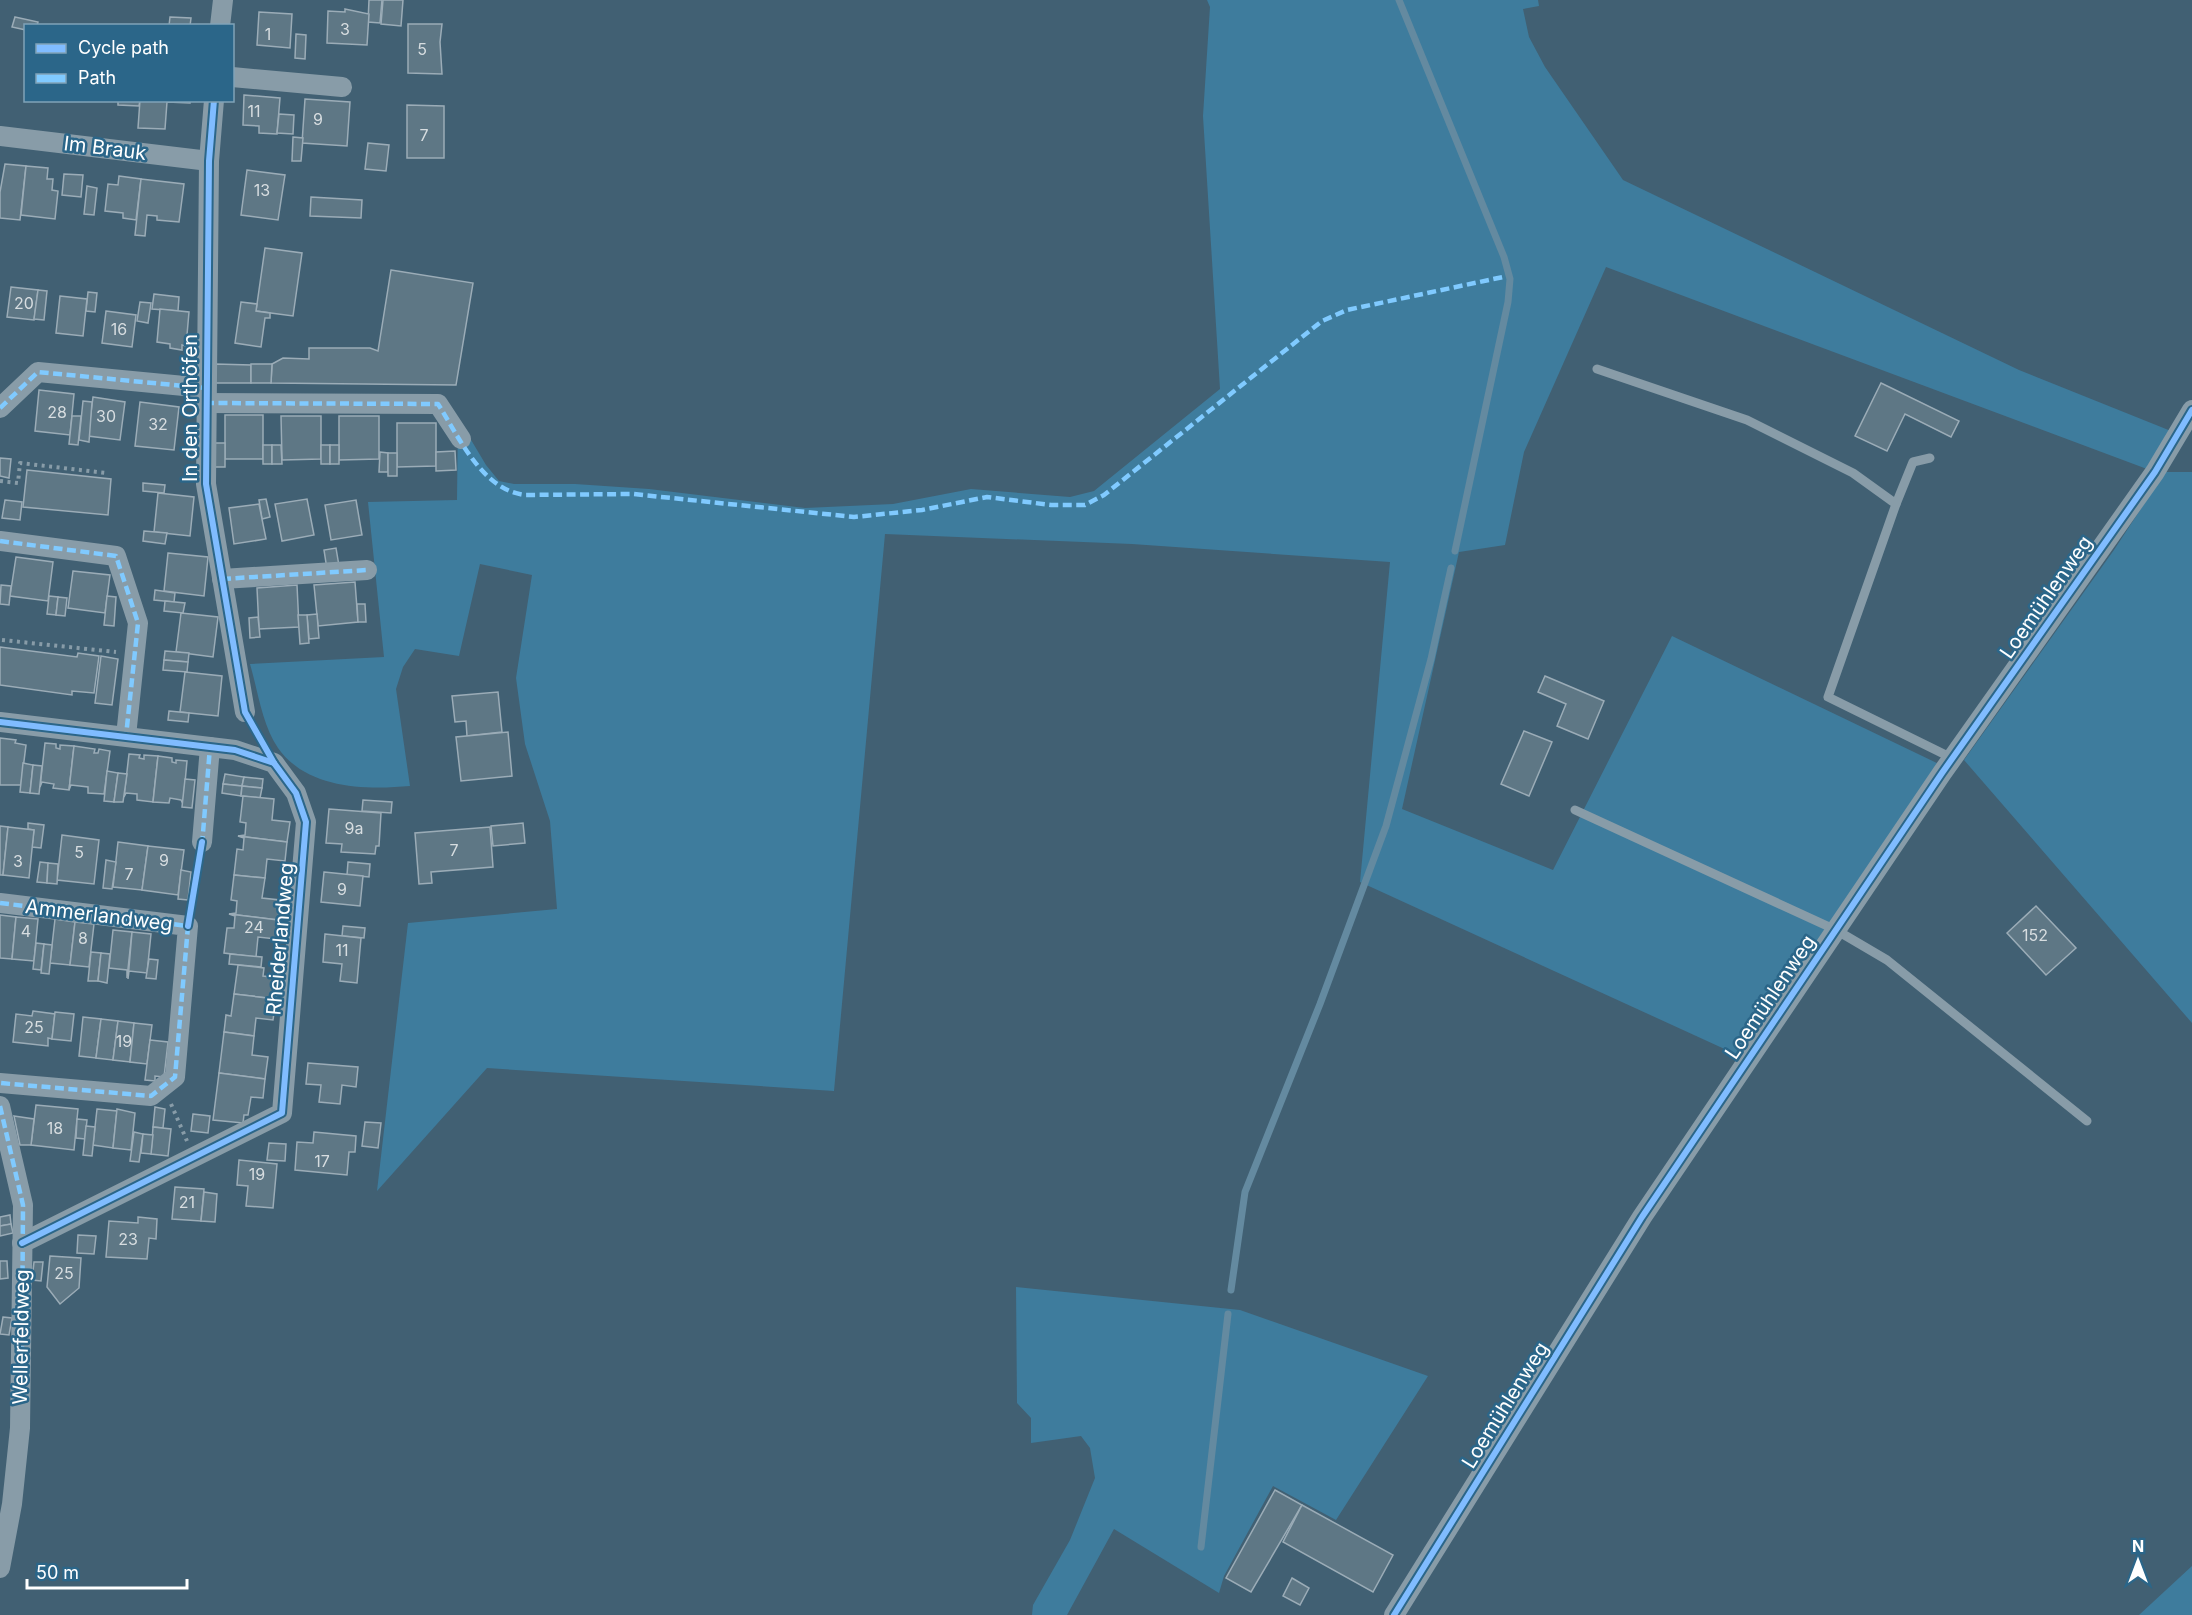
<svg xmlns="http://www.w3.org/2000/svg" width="2192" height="1615" viewBox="0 0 2192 1615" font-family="Inter,sans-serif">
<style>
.green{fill:#3e7c9d}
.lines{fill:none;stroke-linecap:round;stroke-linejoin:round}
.stream{stroke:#648aa0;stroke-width:7}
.building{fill:#5e7785;stroke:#9bacb7;stroke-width:1.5}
.path{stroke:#889ca8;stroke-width:4;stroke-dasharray:3 4.5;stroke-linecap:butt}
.lane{stroke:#889ca8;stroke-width:9}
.street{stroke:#889ca8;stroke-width:20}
.quiet{stroke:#80caff;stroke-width:4.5;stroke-dasharray:9 4.5;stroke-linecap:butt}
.cycleway-casing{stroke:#2b6689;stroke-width:10}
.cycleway{stroke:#80bcff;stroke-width:6}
.labels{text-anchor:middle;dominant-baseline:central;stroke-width:5;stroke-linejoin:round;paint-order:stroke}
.number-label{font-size:16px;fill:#d7dde0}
.street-label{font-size:20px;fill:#fff;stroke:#2b6689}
</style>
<rect width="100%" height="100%" fill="#416073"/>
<g class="green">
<path d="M1207 0H1538L1539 6 1523 9 1529 37 1545 67 1623 180 2019 370 2171 431 2147 469 1606 267 1524 452 1505 545 1459 552 1402 809 1553 870 1672 636 1941 765 1742 1057 1360 882 1390 562 1132 544 885 534 834 1091 487 1068 377 1191 408 923 557 909 550 821 525 744 516 678 532 575 480 564 459 656 415 649 403 667 396 689 410 786C365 790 307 789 278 748 262 725 258 691 250 664L384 657 368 502 457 500 458 418 486 465 499 481 514 484H575L649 489 805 508 893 504 971 489 1070 497 1094 491 1220 389 1203 116 1210 7Z"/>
<path d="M2165 472H2192V1023L1964 760 2114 550Z"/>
<path d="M1016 1287 1240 1310 1428 1376 1336 1520 1273 1486 1224 1576 1219 1593 1114 1529 1067 1615H1032L1033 1605 1070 1540 1095 1478 1090 1448 1081 1436 1031 1443V1418L1017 1403Z"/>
<path d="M2192 1566V1615H2139Z"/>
</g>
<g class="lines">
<g class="stream">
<path d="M1399 0 1504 257 1510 279 1508 302 1455 551"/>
<path d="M1231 1290 1245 1192 1320 1004 1386 826 1431 659 1451 568"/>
<path d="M1201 1547 1228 1314"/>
</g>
</g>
<g class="building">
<path d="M369 0H382L380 23 368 22Z"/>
<path d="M383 0H403L401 26 381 24Z"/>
<path d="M345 9 369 14 367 45 327 43 328 11 345 12Z"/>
<path d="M259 12 292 14 290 48 257 45Z"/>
<path d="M15 17 38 22 37 26H26V30L12 27Z"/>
<path d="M170 17 191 18 190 26H169Z"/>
<path d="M408 24H442L440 42 442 74 408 73Z"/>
<path d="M296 34 306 35 305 59 295 58Z"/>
<path d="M244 95 280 98 277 134 259 133V126L243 125Z"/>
<path d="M305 99 350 102 347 146 302 143Z"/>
<path d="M118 100H140L139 106 118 105Z"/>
<path d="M140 100H190V103L167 102 165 129 138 128Z"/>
<path d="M407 105 444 106V158H407Z"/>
<path d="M279 114 294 115 293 134 277 133Z"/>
<path d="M293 137 303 138 301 161H292Z"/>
<path d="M368 143 389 145 386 171 365 169Z"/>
<path d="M5 164 26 166 20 220 0 218V192Z"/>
<path d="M26 166 48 168 47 179H53L52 190 58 191 55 219 21 215Z"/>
<path d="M247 170 285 175 278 220 241 215Z"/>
<path d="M64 174 83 175 81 197 62 195Z"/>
<path d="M119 176 141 179 136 220 123 218V213L105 211 108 184 118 185Z"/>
<path d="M141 179 184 184 179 222 157 220V216L147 215 145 236 135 235Z"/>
<path d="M87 186 97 188 94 215 84 214Z"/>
<path d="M311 197 362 200 361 218 310 216Z"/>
<path d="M265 248 302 253 293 316 256 311Z"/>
<path d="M391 270 473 283 456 385 271 383 272 364 283 358 309 359V348H370L378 351Z"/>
<path d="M11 287 38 290 34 320 7 317Z"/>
<path d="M38 290 47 291 44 320 34 319Z"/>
<path d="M88 292 97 293 95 312 86 311Z"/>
<path d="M154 294 179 297 178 311 152 309Z"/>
<path d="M60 296 87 299 83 336 56 333Z"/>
<path d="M140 302 151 303 148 323 137 321Z"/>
<path d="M241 302 257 304 256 311 270 313V318H265L261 347 235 343Z"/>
<path d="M160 309 189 312 186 346 182 345V350L170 348V344L157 342Z"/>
<path d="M106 311 136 315 132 347 102 343Z"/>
<path d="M215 364 251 365V383H215Z"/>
<path d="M251 364H272L271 383H251Z"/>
<path d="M1881 383 1959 421 1951 437 1905 414 1887 451 1855 436Z"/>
<path d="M39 390 74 394 70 435 35 431Z"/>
<path d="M93 397 125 402 120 440 88 436Z"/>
<path d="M83 401 92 402 89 442 79 440Z"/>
<path d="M140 402 179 407 174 450 135 446Z"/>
<rect x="225" y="415" width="38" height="44"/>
<path d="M72 416H81L78 445 69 444Z"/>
<path d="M281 416H321V459L282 460Z"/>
<path d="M339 416H379V459L339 460Z"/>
<path d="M397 423H436V466L397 467Z"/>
<rect x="215" y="443" width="10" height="24"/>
<rect x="263" y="445" width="9" height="19"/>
<path d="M272 445H281L282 464H272Z"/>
<rect x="321" y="445" width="9" height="19"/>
<rect x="330" y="445" width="9" height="19"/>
<path d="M455 451 456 470 436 471V452Z"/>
<path d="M380 452 388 453V472H379Z"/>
<rect x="388" y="453" width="9" height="23"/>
<path d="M0 458 11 459 9 478 0 476Z"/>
<path d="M27 470 111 479 108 515 23 507Z"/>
<path d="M143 483 165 485 164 493 143 491Z"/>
<path d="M158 493 194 497 190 536 154 532Z"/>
<path d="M266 499 270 517 262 519 259 500Z"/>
<path d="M307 499 314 535 282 541 275 504Z"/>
<path d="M5 500 22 502 20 520 2 518Z"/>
<path d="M356 500 362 535 331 540 325 505Z"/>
<path d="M259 504 266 539 234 544 229 508Z"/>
<path d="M144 531 167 533 165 544 143 541Z"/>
<path d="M336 548 339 566 327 569 324 550Z"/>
<path d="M168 553 208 557 204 596 164 591Z"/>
<path d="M16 557 53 562 48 601 10 596Z"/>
<path d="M73 571 110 575 105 613 68 608Z"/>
<path d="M355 582 358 622 318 626 314 585Z"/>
<path d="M1 585 11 586 9 605 0 604Z"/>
<path d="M297 585 299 627 259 629 257 588Z"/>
<path d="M155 590 175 593 174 602 154 600Z"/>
<path d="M49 596 58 597 56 615 47 614Z"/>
<path d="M107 596 116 597 114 626 104 625Z"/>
<path d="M58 597 67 598 65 616 56 615Z"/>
<path d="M165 601 185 603 183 613 164 611Z"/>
<path d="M357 604H365L366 622H358Z"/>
<path d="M181 613 218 617 213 657 176 652Z"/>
<path d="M317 614 319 638 309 639 307 615Z"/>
<path d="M298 615H307L309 643 300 644Z"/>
<path d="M258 617 260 637 250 638 249 618Z"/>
<path d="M0 647 77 657 78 653 99 656 94 693 72 691V695L0 685Z"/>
<path d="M165 651 189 653 188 662 164 660Z"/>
<path d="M101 656 118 659 112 705 95 703Z"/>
<path d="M164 660 188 662 187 672 163 670Z"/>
<path d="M185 672 222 676 218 716 180 712Z"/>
<path d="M1545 676 1604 701 1588 739 1557 726 1566 704 1538 692Z"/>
<path d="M498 692 502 732 467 736 466 721 455 722 452 696Z"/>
<path d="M169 711 189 713 188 722 168 720Z"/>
<path d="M1524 731 1552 742 1529 796 1501 784Z"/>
<path d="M508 732 512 776 461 781 456 737Z"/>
<path d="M0 738 16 740 15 743 26 745 21 785H0Z"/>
<path d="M45 743 56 744V748L60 749V745L74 746 69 790 53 788 54 784 42 782 40 787Z"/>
<path d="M74 746 95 749 94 753H98L99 749 110 751 104 794 88 793V787L71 785 69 790Z"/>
<path d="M129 754 140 755 139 758 144 759V755L158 756 153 802 137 800V794L126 793 124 797Z"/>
<path d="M158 756 172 758V762L176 763V760L187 761 183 804 181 800 170 798 169 803 153 802Z"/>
<path d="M23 763 33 765 30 793 20 792Z"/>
<path d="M33 765 42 766 39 794 30 793Z"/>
<path d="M107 771 118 773 114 802 104 801Z"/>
<path d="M118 773 127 774 123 802H114Z"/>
<path d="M225 774 244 777 242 786 223 784Z"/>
<path d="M244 777 263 779 262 788 242 786Z"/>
<path d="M185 779 195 780 192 808 182 807Z"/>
<path d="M223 784 242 786 241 796 222 793Z"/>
<path d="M242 786 262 788 260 798 241 796Z"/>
<path d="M243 796 274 799 272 820 290 822 287 842 238 836 245 835 246 823 240 822Z"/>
<path d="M363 800 392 802 391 813 362 811Z"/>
<path d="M329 809 381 813 379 846H376L375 854 341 852 342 844 326 843Z"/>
<path d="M28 823 44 825 41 848 32 847 34 830 28 829Z"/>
<path d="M523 823 525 843 493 846 491 826Z"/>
<path d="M0 826 8 827 3 875H0Z"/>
<path d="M8 827 34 830 29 878 3 875Z"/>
<path d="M490 827 493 867 431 872 432 883 419 884 415 833Z"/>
<path d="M62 835 99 840 94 884 57 880Z"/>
<path d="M238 836 287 842 285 861 267 859 265 878 234 875 237 849 243 850 244 838Z"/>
<path d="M118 842 148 846 142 890 113 887Z"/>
<path d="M148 846 184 850 178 895 142 890Z"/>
<path d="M106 860 116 862 112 889 103 888Z"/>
<path d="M40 862 48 863 47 883 37 882Z"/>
<path d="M348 862 370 864 369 877 347 875Z"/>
<path d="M48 863 58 864 57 884 47 883Z"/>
<path d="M181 870 191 872 188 900 178 899Z"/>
<path d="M324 872 363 876 360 906 321 902Z"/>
<path d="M234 875 265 878 262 898 280 900 278 920 229 914 236 913 237 901 231 900Z"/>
<path d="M2036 906 2076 948 2046 975 2007 933Z"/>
<path d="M229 914 278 920 276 939 258 937 256 957 224 953 227 928H234L235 916Z"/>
<path d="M0 915 16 917 12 959 0 958Z"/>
<path d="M16 917 38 919 34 961 12 959Z"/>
<path d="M55 919 75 922 70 965 50 963Z"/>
<path d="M75 922 94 924 89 967 70 965Z"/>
<path d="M343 926 365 928 364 938 342 936Z"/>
<path d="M113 930 132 932 127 978V970L109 968Z"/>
<path d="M132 932 151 934 147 973 129 971 128 979Z"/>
<path d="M325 934 361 938 357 983 340 981 342 964 323 962Z"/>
<path d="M36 943 44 944 41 970 33 969Z"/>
<path d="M44 944 52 945 49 974 41 973Z"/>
<path d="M91 952 101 953 98 981H88Z"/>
<path d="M101 953 110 954 107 983 98 981Z"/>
<path d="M230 954 262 957 261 967 229 964Z"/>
<path d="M149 959 158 960 156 979 146 978Z"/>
<path d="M238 965 264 968 263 976 279 978 276 999 234 994Z"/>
<path d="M234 994 276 999 273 1020 256 1018 254 1036 224 1032 226 1015 231 1016Z"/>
<path d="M33 1011 55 1014 52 1039 48 1038V1046L13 1042 16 1014 32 1016Z"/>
<path d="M55 1012 74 1014 71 1041 52 1039Z"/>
<path d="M83 1017 101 1019 96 1058 79 1056Z"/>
<path d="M101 1019 118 1021 113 1060 96 1058Z"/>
<path d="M118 1021 134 1023 130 1062 113 1060Z"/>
<path d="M134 1023 152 1025 147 1064 130 1062Z"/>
<path d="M224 1032 254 1036 252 1055 268 1057 265 1079 219 1073Z"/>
<path d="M150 1040 168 1042 164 1077 155 1076V1081L145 1080Z"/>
<path d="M308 1063 358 1067 356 1087 342 1085 340 1104 319 1102 321 1085 306 1084Z"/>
<path d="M219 1073 265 1079 263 1098 251 1097 248 1115H244L243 1123 213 1120Z"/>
<path d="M36 1105 78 1109 74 1150 31 1145Z"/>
<path d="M155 1107 165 1109 163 1128 153 1127Z"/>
<path d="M97 1109 117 1111 113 1148 93 1145Z"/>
<path d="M117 1109 135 1113 131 1150 113 1148Z"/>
<path d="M193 1114 210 1116 208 1133 191 1131Z"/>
<path d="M14 1116 34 1119 31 1145H20Z"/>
<path d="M77 1119 87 1120 85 1139 76 1138Z"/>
<path d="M365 1122 381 1123 378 1148 362 1146Z"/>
<path d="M86 1126 95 1127 92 1156 83 1155Z"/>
<path d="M153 1127 171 1129 168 1156 151 1154Z"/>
<path d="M134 1132 143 1134 139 1162 130 1161Z"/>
<path d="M314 1132 356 1136 355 1152H349L347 1175 295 1170 297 1142 313 1143Z"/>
<path d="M143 1134 153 1135 151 1154 141 1153Z"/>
<path d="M269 1143 286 1144 285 1161 267 1160Z"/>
<path d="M239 1160 277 1164 273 1208 246 1206 248 1186 237 1185Z"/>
<path d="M175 1187 204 1189 201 1221 172 1219Z"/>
<path d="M204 1192 217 1194 215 1222 201 1221Z"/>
<path d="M10 1215 11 1224 0 1226V1217Z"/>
<path d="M138 1217 157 1219 156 1239 149 1238 147 1259 106 1257 109 1221 138 1223Z"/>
<path d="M11 1224 13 1233 0 1236V1226Z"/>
<path d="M78 1235 96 1236 94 1254 77 1253Z"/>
<path d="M50 1256 81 1258 79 1288 60 1304 47 1287Z"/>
<path d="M0 1261H7L8 1278 0 1279Z"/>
<path d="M34 1262H43L41 1281 32 1280Z"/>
<path d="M3 1317 12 1318 9 1335 0 1334Z"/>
<path d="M1275 1490 1302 1505 1251 1592 1226 1578Z"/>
<path d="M1302 1505 1393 1555 1373 1592 1283 1542Z"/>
<path d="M1292 1578 1309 1588 1300 1605 1283 1596Z"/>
</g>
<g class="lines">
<g class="path">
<path d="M0 481 18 483 20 463 106 473"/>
<path d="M2 640 116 652"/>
<path d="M171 1104 187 1141"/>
</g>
<g class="lane">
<path d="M1597 369 1747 420 1853 473 1896 504 1828 697 1952 758"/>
<path d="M1896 504 1913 462 1930 458"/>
<path d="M1575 810 1836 930 1887 960 2087 1121"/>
</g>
<g class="street">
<path d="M220 26 223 0"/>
<path d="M232 77 342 87"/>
<path d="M214 100 209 161 206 484 245 712"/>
<path d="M0 136 209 161"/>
<path d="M205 403 438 404 461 439"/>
<path d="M0 408 38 372 205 388"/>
<path d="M0 541 116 556 138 623 126 736"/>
<path d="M222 579 367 570"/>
<path d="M0 722 235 750 274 763 296 793 306 822 282 1113 22 1243"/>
<path d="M202 842 210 747"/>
<path d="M0 903 188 926 175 1077 151 1096 0 1083"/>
<path d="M0 1106 23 1205 20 1428 12 1504 0 1568"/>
<path d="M1394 1615 1642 1217 1942 773 2155 472 2192 410"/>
</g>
<g class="quiet">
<path d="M205 403 438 404C459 437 482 490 525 495L633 494 854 517 922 510 987 497 1051 505H1085L1104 495 1322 321 1347 310 1503 277"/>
<path d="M0 408 38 372 205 388"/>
<path d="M0 541 116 556 138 623 126 736"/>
<path d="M222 579 367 570"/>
<path d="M202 845 210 747"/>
<path d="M0 903 188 926 175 1077 151 1096 0 1083"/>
<path d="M0 1106 23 1205 22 1352"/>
</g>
<defs>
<g id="cycleway">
<path d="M214 100 209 161 206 484 245 712 274 763"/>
<path d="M0 722 235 750 274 763 296 793 306 822 282 1113 22 1243"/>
<path d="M188 926 202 842"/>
<path d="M1394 1615 1642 1217 1942 773 2155 472 2192 410"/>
</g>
</defs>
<use href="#cycleway" class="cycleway-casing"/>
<use href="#cycleway" class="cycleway"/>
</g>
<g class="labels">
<g class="number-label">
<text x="345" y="29">3</text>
<text x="268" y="34">1</text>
<text x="422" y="49">5</text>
<text x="254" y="111">11</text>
<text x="318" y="119">9</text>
<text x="424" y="135">7</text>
<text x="262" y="190">13</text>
<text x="24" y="303">20</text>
<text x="119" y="329">16</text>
<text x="57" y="412">28</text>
<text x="106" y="416">30</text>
<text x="158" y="424">32</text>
<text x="354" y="828">9a</text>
<text x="454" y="850">7</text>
<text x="79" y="852">5</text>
<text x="164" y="860">9</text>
<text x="18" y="861">3</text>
<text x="129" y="874">7</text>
<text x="342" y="889">9</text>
<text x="254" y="927">24</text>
<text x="26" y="931">4</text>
<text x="2035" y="935">152</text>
<text x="83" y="938">8</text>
<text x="342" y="950">11</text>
<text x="34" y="1027">25</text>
<text x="124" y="1041">19</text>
<text x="55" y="1128">18</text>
<text x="322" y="1161">17</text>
<text x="257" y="1174">19</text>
<text x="187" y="1202">21</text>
<text x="128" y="1239">23</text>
<text x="64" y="1273">25</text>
</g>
<g class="street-label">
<text transform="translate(105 148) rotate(7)">Im Brauk</text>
<text transform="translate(190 408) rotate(-90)">In den Orthöfen</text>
<text transform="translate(2046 597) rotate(-55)">Loemühlenweg</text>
<text transform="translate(99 915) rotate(7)">Ammerlandweg</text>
<text transform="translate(280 939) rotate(-85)">Rheiderlandweg</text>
<text transform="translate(1770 997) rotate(-56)">Loemühlenweg</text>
<text transform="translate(21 1337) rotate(-89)">Wellerfeldweg</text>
<text transform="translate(1505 1405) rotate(-58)">Loemühlenweg</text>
</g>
</g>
<rect x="24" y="24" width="210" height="78" fill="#2b6689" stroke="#80a3b8" stroke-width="1.5"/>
<rect x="36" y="44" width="30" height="9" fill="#80bcff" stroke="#80a3b8" stroke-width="1.5"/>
<text x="78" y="54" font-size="18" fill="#ffffff">Cycle path</text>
<rect x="36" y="74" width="30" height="9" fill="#80caff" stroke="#80a3b8" stroke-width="1.5"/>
<text x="78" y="84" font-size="18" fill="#ffffff">Path</text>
<g transform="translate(2138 1561)" stroke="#2b6689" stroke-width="4.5" paint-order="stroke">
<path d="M0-4.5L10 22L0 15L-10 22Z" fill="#ffffff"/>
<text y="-9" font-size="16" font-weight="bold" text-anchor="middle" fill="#ffffff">N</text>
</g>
<path d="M27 1579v9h160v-9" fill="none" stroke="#ffffff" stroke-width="3"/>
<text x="36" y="1579" font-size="18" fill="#ffffff" stroke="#2b6689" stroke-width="4.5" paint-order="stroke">50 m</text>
</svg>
